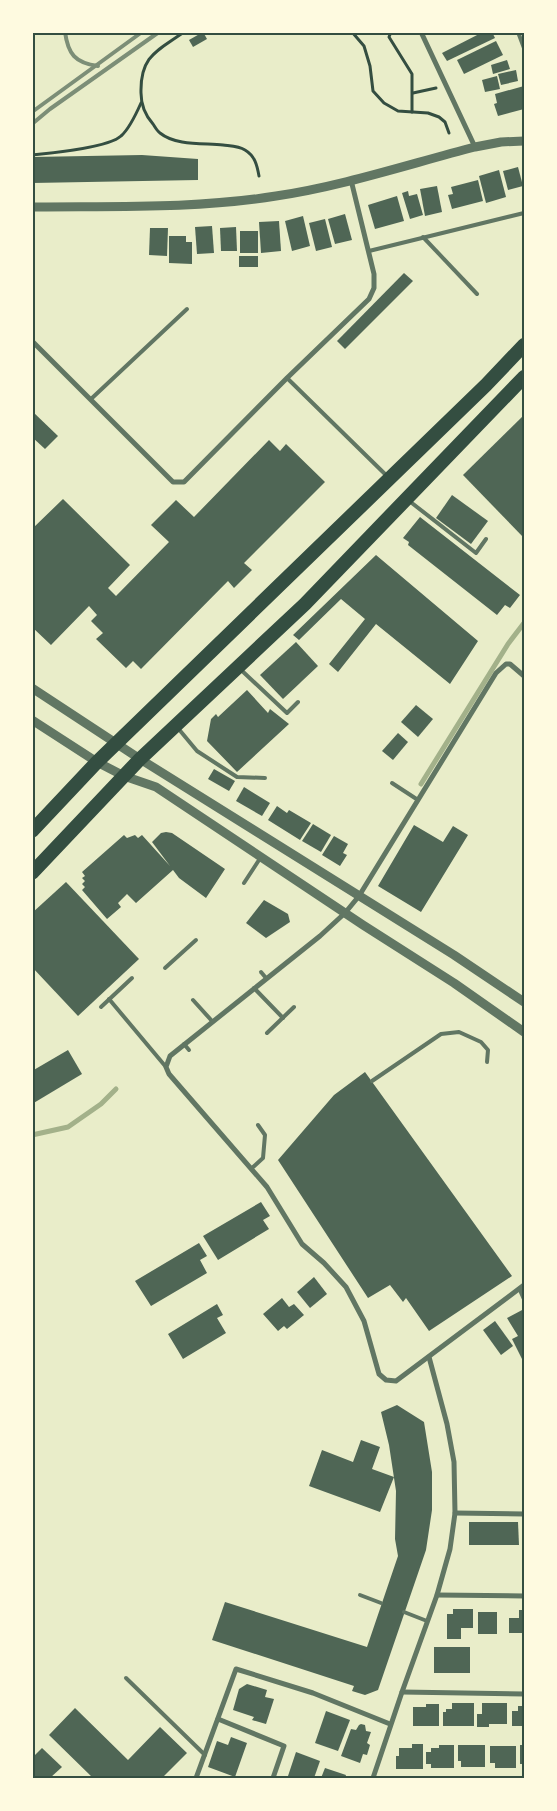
<svg xmlns="http://www.w3.org/2000/svg" width="557" height="1811" viewBox="0 0 557 1811" font-family="Overpass,sans-serif">
<style>
.lines{fill:none;stroke-linecap:round;stroke-linejoin:round}
.stream{stroke:#a3b18a;stroke-width:5}
.building{fill:#4f6655}
.path{stroke:#344e41;stroke-width:3}
.service{stroke:#617663;stroke-width:4}
.minor{stroke:#617663;stroke-width:5}
.tertiary{stroke:#617663;stroke-width:9}
.trunk{stroke:#344e41;stroke-width:14}
.rail{stroke:#7c8e77;stroke-width:4}
.neatline{fill:none;stroke:#344e41;stroke-width:2}
</style>
<rect width="100%" height="100%" fill="#e9edc9"/>
<g class="lines">
<g class="stream">
<path d="M421 784 508 644 524 623"/>
<path d="M32 1135 68 1127 101 1104 116 1089"/>
</g>
</g>
<g class="building">
<path d="M203 32 207 39 193 47 189 40Z"/>
<path d="M483 32H492L495 38 447 61 442 53Z"/>
<path d="M496 41 503 55 464 74 457 60Z"/>
<path d="M507 60 510 69 493 74 491 65Z"/>
<path d="M516 70 518 81 501 85 498 74Z"/>
<path d="M497 76 500 89 485 92 482 80Z"/>
<path d="M524 86V109L498 116 494 104 497 103 495 94Z"/>
<path d="M142 155 198 159V180L32 183V157Z"/>
<path d="M518 167 523 186 508 190 503 171Z"/>
<path d="M499 170 506 197 486 203 479 176Z"/>
<path d="M478 180 483 201 452 209 448 195 453 194 451 187Z"/>
<path d="M437 186 442 212 425 216 420 189Z"/>
<path d="M408 191 409 196 417 194 423 215 410 219 402 193Z"/>
<path d="M397 196 404 221 375 229 368 205Z"/>
<path d="M345 214 352 240 335 244 328 219Z"/>
<path d="M303 216 310 246 292 251 285 221Z"/>
<path d="M325 219 332 247 316 251 309 223Z"/>
<path d="M279 221 281 251 261 253 259 222Z"/>
<path d="M212 226 214 253 197 254 195 227Z"/>
<path d="M236 227 237 251H221L220 228Z"/>
<path d="M150 228H168L167 256 149 255Z"/>
<rect x="240" y="231" width="18" height="22"/>
<path d="M169 236H186V242H192V264L169 263Z"/>
<rect x="239" y="256" width="19" height="11"/>
<path d="M404 273 413 281 345 349 337 341Z"/>
<path d="M32 411 58 436 45 449 32 437Z"/>
<path d="M524 415V538L463 475Z"/>
<path d="M269 440 280 451 286 444 325 482 244 563 252 570 234 588 228 581 141 669 133 661 126 668 96 639 103 633 91 621 97 615 89 606 51 645 32 627V529L63 499 130 565 108 588 116 596 169 542 151 525 176 500 194 517Z"/>
<path d="M452 495 488 521 471 544 436 518Z"/>
<path d="M420 517 520 595 510 608 505 605 497 615 408 545 409 542 403 538Z"/>
<path d="M376 555 478 641 450 684 376 624 338 672 329 664 365 619 341 599 299 640 293 635Z"/>
<path d="M296 642 318 666 283 699 260 675Z"/>
<path d="M247 690 268 713 270 709 289 724 237 772 207 741 211 719 216 714 218 717Z"/>
<path d="M416 705 433 719 418 737 401 722Z"/>
<path d="M398 733 408 742 393 760 382 751Z"/>
<path d="M214 769 235 781 229 791 208 779Z"/>
<path d="M244 787 270 803 262 816 236 801Z"/>
<path d="M277 806 287 813 289 810 311 823 300 840 268 820Z"/>
<path d="M313 824 331 835 321 852 302 841Z"/>
<path d="M414 825 443 842 453 826 468 835 421 912 378 886Z"/>
<path d="M166 832 172 833 225 869 206 898 179 878 173 870 136 903 127 894 118 903 121 907 107 919 82 890 85 887 82 884 85 881 82 878 85 876 82 872 124 835 127 838 135 835 138 838 142 835 170 866 152 842 161 833Z"/>
<path d="M334 836 348 844 343 853 347 855 340 866 322 855Z"/>
<path d="M66 882 139 959 78 1016 32 967V913Z"/>
<path d="M264 900 288 914 290 922 266 938 246 923Z"/>
<path d="M68 1050 82 1074 32 1104V1071Z"/>
<path d="M365 1072 512 1276 429 1331 406 1298 403 1302 390 1285 368 1298 278 1160 334 1095Z"/>
<path d="M261 1202 270 1216 263 1220 269 1229 218 1260 203 1236Z"/>
<path d="M199 1243 207 1256 200 1260 207 1273 151 1306 135 1281Z"/>
<path d="M314 1277 327 1294 310 1308 297 1292Z"/>
<path d="M282 1298 289 1307 294 1304 304 1315 287 1329 284 1326 278 1331 263 1314Z"/>
<path d="M217 1304 223 1315 217 1318 226 1333 183 1359 168 1334Z"/>
<path d="M524 1309V1363L512 1339 518 1336 507 1318Z"/>
<path d="M495 1321 513 1346 501 1355 483 1330Z"/>
<path d="M397 1405 424 1422 432 1472V1510L426 1550 378 1690 365 1695 352 1691 354 1686 212 1640 225 1602 367 1647 398 1556 395 1539 396 1491 389 1445 381 1412Z"/>
<path d="M361 1440 380 1447 372 1469 394 1477 380 1512 309 1486 322 1450 353 1462Z"/>
<path d="M469 1522H518L519 1545H469Z"/>
<path d="M453 1609H473V1628H461V1639H447V1614H453Z"/>
<path d="M519 1610H524V1633H509V1618H519Z"/>
<rect x="478" y="1612" width="19" height="22"/>
<rect x="434" y="1647" width="36" height="26"/>
<path d="M247 1684 267 1690 265 1697 274 1699 266 1724 252 1720 254 1717 233 1710 239 1689Z"/>
<path d="M452 1703H474V1726H443V1712H446V1709H452Z"/>
<path d="M482 1703H507V1724H489V1727H477V1714H482Z"/>
<path d="M426 1704H439V1726H413V1707H426Z"/>
<path d="M518 1706H524V1726H512V1711H518Z"/>
<path d="M75 1708 128 1760 160 1727 187 1753 162 1778H93L49 1735Z"/>
<path d="M326 1711 350 1720 338 1751 315 1743Z"/>
<path d="M361 1724 365 1725 366 1731 371 1732 367 1743 370 1745 367 1755 363 1754 360 1763 341 1756 351 1729 356 1730 359 1725Z"/>
<path d="M231 1737 247 1743 235 1777 208 1767 217 1741 228 1745Z"/>
<path d="M412 1744H423V1769H396V1756H399V1748H412Z"/>
<path d="M439 1745H454V1768H431V1764H426V1752H431V1748H439Z"/>
<path d="M458 1745H485V1767H461V1761H458Z"/>
<rect x="520" y="1745" width="4" height="19"/>
<path d="M490 1746H516V1768H495V1763H490Z"/>
<path d="M42 1748 62 1767 50 1778H32V1758Z"/>
<path d="M296 1752 320 1761 314 1778H295L288 1776Z"/>
<path d="M325 1768 346 1775 345 1778H321Z"/>
</g>
<g class="lines">
<g class="path">
<path d="M184 32C157 51 140 56 141 93 141 105 145 115 153 124 155 127 157 131 160 133 176 146 204 143 223 145 231 146 239 146 245 150 255 156 257 165 259 176"/>
<path d="M352 32 364 46 370 66 373 91 384 103 398 111 428 113 439 117 445 122 449 133"/>
<path d="M391 32 389 37 412 74V112"/>
<path d="M413 93 436 88"/>
<path d="M32 155C51 153 108 148 121 136 128 130 137 112 141 103"/>
</g>
<g class="service">
<path d="M518 32 524 48"/>
<path d="M423 237 477 294"/>
<path d="M369 251 524 213"/>
<path d="M287 378 387 476"/>
<path d="M91 399 187 309"/>
<path d="M408 500 476 553 486 539"/>
<path d="M239 668 287 713 298 702"/>
<path d="M177 727 197 751 237 777 265 778"/>
<path d="M392 783 418 800"/>
<path d="M244 883 261 857"/>
<path d="M165 968 196 940"/>
<path d="M261 972 266 978"/>
<path d="M254 988 283 1018"/>
<path d="M109 999 166 1067"/>
<path d="M193 1000 212 1021"/>
<path d="M101 1007 132 978"/>
<path d="M267 1033 294 1007"/>
<path d="M184 1044 189 1050"/>
<path d="M372 1081 441 1034 459 1032 481 1042 488 1050 487 1062"/>
<path d="M252 1168 263 1158 265 1135 258 1125"/>
<path d="M360 1595 381 1603"/>
<path d="M404 1612 427 1621"/>
<path d="M126 1678 205 1755"/>
</g>
<g class="minor">
<path d="M421 32 475 147"/>
<path d="M32 341 173 482H184L287 378 369 299 374 288V274L351 180"/>
<path d="M524 676 510 664H506L496 673 359 896 345 913 320 936 170 1056 166 1067 169 1074 267 1187 302 1244 324 1263 346 1287 364 1321 379 1374 386 1380 396 1381 524 1285"/>
<path d="M520 1289 524 1298"/>
<path d="M455 1513 524 1514"/>
<path d="M437 1595 524 1596"/>
<path d="M402 1692 524 1694"/>
<path d="M218 1719 284 1746 273 1778"/>
<path d="M196 1778 236 1669 313 1693 390 1724"/>
<path d="M373 1778 402 1692 437 1595 450 1549 455 1513 454 1462 447 1424 429 1357"/>
</g>
<g class="tertiary">
<path d="M32 207C113 206 196 209 276 196 343 186 409 164 475 147L501 142 524 141"/>
<path d="M32 688 140 759 454 955 524 1002"/>
<path d="M32 720 97 762 124 776 156 787 363 925 454 983 524 1032"/>
</g>
<g class="trunk">
<path d="M32 831 97 762 486 385 524 345"/>
<path d="M32 873 140 759 305 604 524 377"/>
</g>
<g class="rail">
<path d="M65 32C68 54 75 63 98 66"/>
<path d="M32 112 142 32"/>
<path d="M32 124 50 109 159 32"/>
</g>
</g>
<rect width="557" height="1811" fill="none" stroke="#fefae0" stroke-width="68"/>
<rect x="34" y="34" width="489" height="1743" class="neatline"/>
</svg>
